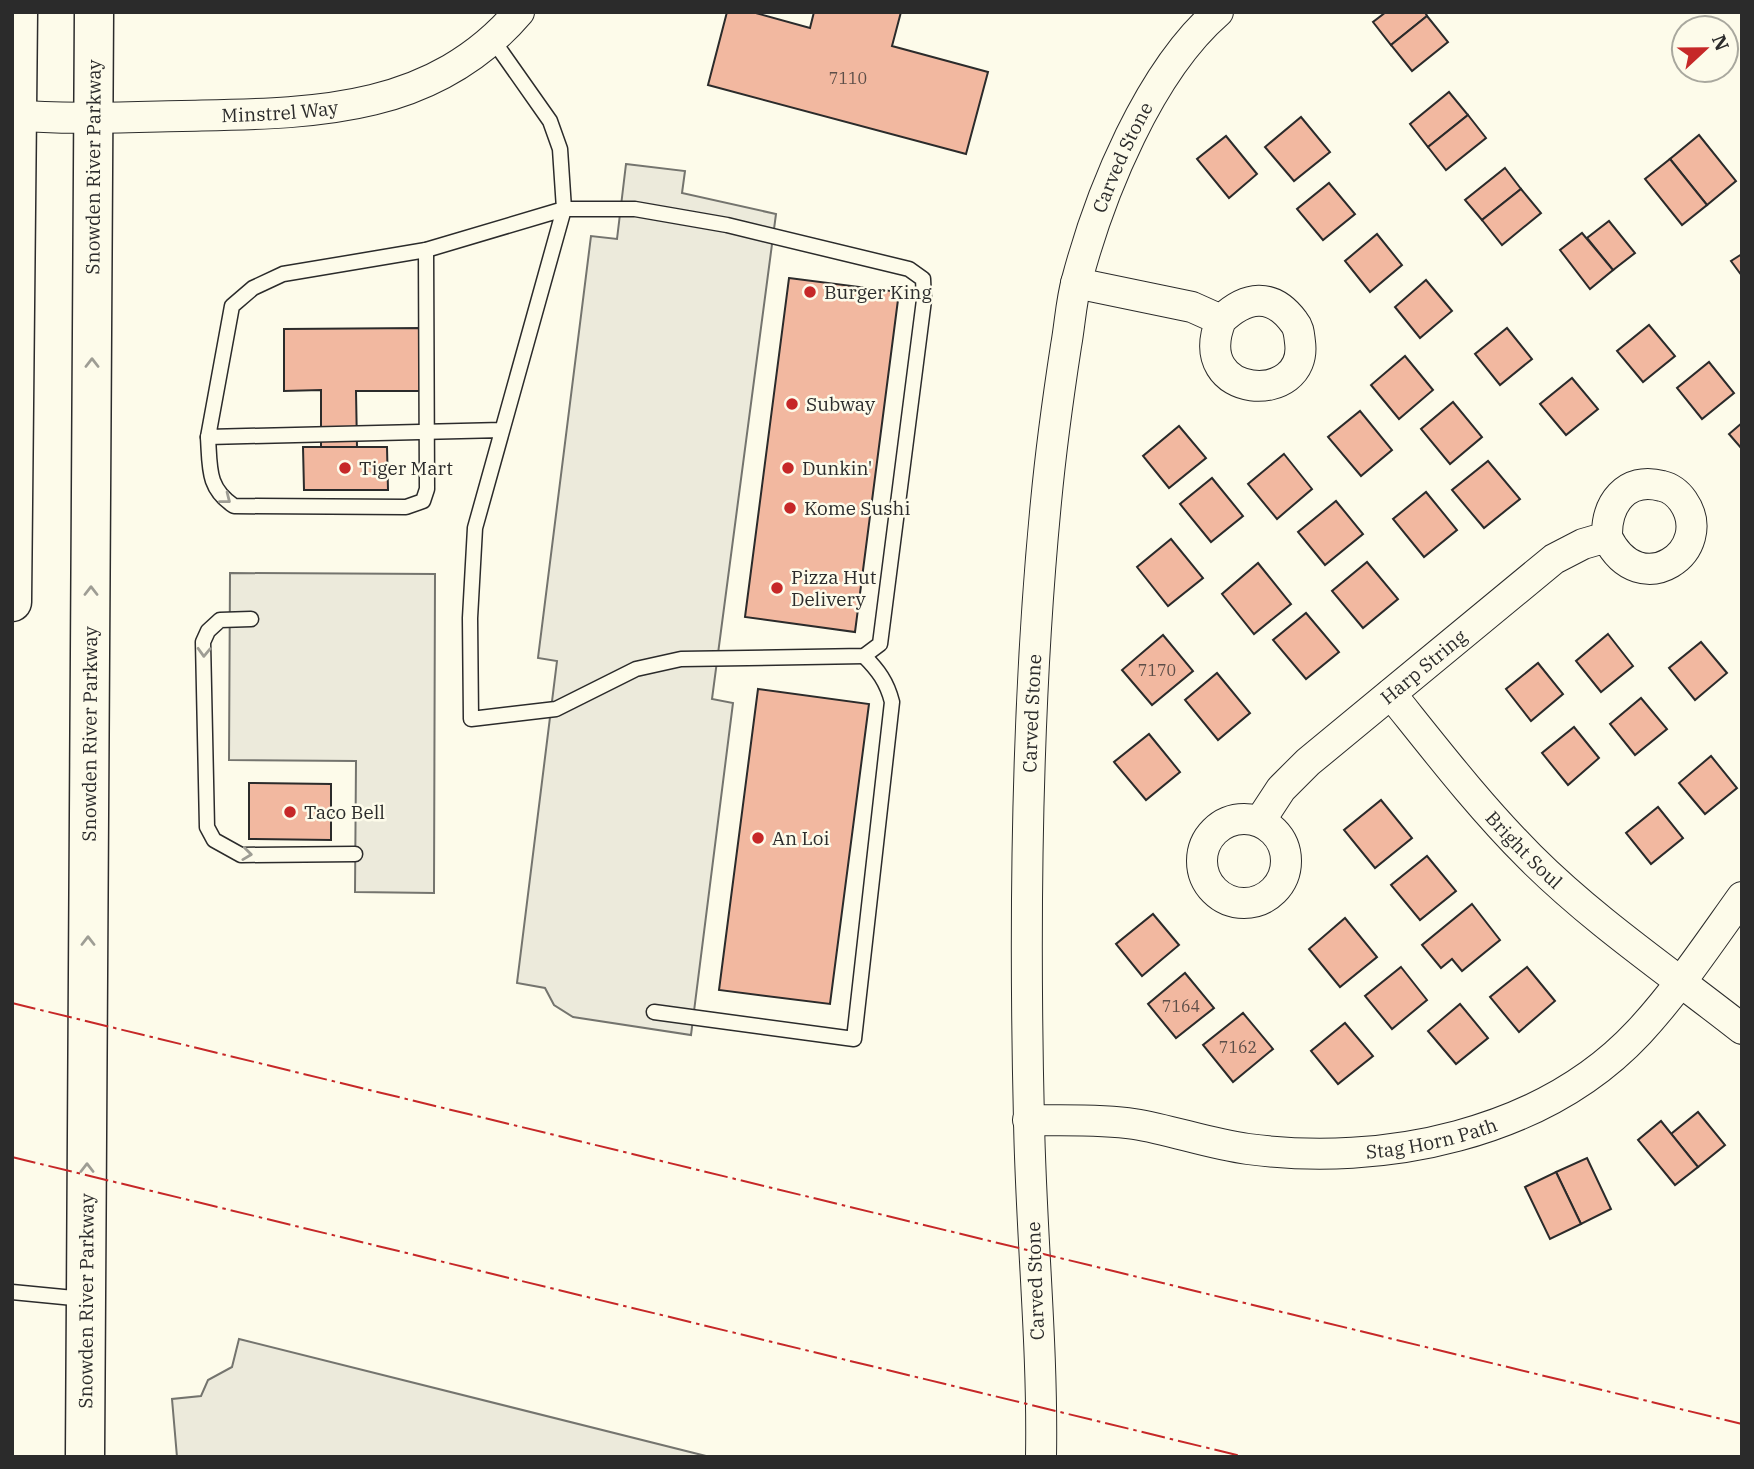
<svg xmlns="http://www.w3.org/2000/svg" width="1754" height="1469" viewBox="0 0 1754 1469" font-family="'IBM Plex Serif',serif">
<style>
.parking{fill:#eceadb;stroke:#74746e;stroke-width:2}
.building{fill:#f2b8a0;stroke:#2b2b2b;stroke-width:2}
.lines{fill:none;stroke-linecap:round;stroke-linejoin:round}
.lane-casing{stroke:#2b2b2b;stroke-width:17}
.street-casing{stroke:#2b2b2b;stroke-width:32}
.primary-casing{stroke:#2b2b2b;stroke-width:41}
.lane{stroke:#fdfbea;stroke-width:14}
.street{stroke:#fdfbea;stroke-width:30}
.primary{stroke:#fdfbea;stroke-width:38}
.power{stroke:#c62828;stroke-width:2;stroke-dasharray:24 5 3.5 5;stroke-linecap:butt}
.oneway{stroke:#9e9d94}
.poi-dot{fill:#c62828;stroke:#fdfbea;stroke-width:2.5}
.labels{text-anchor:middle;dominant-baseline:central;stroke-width:5;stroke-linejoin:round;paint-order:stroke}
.number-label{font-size:16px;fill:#5d4e48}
.street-label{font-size:19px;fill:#2b2b2b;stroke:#fdfbea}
.poi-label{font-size:19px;fill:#2b2b2b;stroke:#fdfbea;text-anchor:start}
</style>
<rect width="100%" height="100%" fill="#fdfbea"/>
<g class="parking">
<path d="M626 164 685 171 682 193 776 214 712 699 733 703 691 1035 573 1017 554 1005 545 988 517 983 557 661 538 658 591 236 617 239Z"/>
<path d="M230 573 435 574 434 893 355 892 356 761 229 760Z"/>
<path d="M239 1339 710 1457H177L172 1399 201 1396 208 1380 232 1367Z"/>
</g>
<g class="building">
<path d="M727 12H752L810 28 814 12H901L892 46 988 72 966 154 708 85Z"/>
<path d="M1386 12H1425L1427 16 1391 45 1373 22Z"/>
<path d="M1427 16 1448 42 1412 71 1391 45Z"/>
<path d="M1449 92 1468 115 1428 147 1410 124Z"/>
<path d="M1468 115 1486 138 1446 170 1428 147Z"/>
<path d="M1301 117 1330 152 1294 181 1265 147Z"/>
<path d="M1699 135 1736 181 1707 205 1670 159Z"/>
<path d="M1226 136 1257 174 1229 198 1197 159Z"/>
<path d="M1670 159 1707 205 1682 225 1645 179Z"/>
<path d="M1505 168 1521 189 1482 220 1465 200Z"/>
<path d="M1329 183 1355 214 1323 240 1297 209Z"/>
<path d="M1521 189 1541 213 1502 245 1482 220Z"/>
<path d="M1609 221 1635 253 1613 270 1587 238Z"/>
<path d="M1582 233 1613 270 1590 289 1560 250Z"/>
<path d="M1377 234 1402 265 1370 292 1345 261Z"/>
<path d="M1742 254V276L1731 261Z"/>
<path d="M789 278 899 292 855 632 745 617Z"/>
<path d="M1426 280 1452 311 1420 338 1395 307Z"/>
<path d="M1649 325 1675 356 1643 382 1617 351Z"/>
<path d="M422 328 423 391H356L357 447H321V390L284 391V329Z"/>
<path d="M1507 328 1532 359 1500 385 1475 354Z"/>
<path d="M1405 356 1433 390 1399 419 1371 385Z"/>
<path d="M1709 362 1734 393 1702 419 1677 388Z"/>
<path d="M1572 378 1598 409 1566 435 1540 404Z"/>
<path d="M1453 402 1482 437 1450 464 1421 429Z"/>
<path d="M1360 411 1392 450 1361 476 1328 437Z"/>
<path d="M1742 423V449L1729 434Z"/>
<path d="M1179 426 1206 458 1169 488 1143 456Z"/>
<path d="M303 447H387L388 490H304Z"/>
<path d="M1284 454 1312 489 1277 519 1248 484Z"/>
<path d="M1488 461 1520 499 1484 528 1452 490Z"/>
<path d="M1212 478 1243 516 1211 542 1180 504Z"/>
<path d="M1426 492 1457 530 1424 557 1393 519Z"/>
<path d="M1336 501 1363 534 1325 565 1298 532Z"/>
<path d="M1171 539 1203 578 1168 606 1137 567Z"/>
<path d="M1367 562 1398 599 1363 628 1332 591Z"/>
<path d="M1258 563 1291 604 1254 634 1222 594Z"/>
<path d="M1306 613 1339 652 1306 679 1273 640Z"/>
<path d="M1608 634 1633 666 1601 692 1576 661Z"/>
<path d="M1163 635 1193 671 1152 705 1122 670Z"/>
<path d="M1701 642 1727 673 1695 700 1669 668Z"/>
<path d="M1538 663 1563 694 1531 721 1506 689Z"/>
<path d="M1217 673 1250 713 1218 740 1185 700Z"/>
<path d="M758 689 869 704 830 1004 719 990Z"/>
<path d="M1641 698 1667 729 1635 755 1610 724Z"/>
<path d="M1574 727 1599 758 1568 785 1542 753Z"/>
<path d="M1149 734 1180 772 1146 800 1114 762Z"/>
<path d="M1711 756 1737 788 1705 814 1679 783Z"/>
<path d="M249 783 331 784V840L249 839Z"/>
<path d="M1381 800 1412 838 1375 868 1344 830Z"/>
<path d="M1658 807 1683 838 1651 864 1626 833Z"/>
<path d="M1427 856 1456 891 1420 920 1391 885Z"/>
<path d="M1472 904 1500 940 1462 971 1452 959 1441 968 1422 945Z"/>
<path d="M1153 914 1179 945 1142 976 1116 944Z"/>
<path d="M1345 918 1377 957 1340 987 1309 949Z"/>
<path d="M1401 967 1427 1000 1392 1029 1365 996Z"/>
<path d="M1527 967 1555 1001 1519 1032 1490 997Z"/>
<path d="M1185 973 1214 1008 1176 1038 1148 1004Z"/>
<path d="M1460 1004 1488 1038 1456 1064 1428 1031Z"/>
<path d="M1243 1013 1273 1049 1233 1082 1203 1045Z"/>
<path d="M1345 1023 1373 1056 1338 1084 1311 1051Z"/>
<path d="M1698 1112 1725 1145 1698 1167 1671 1134Z"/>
<path d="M1661 1121 1698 1167 1675 1185 1638 1140Z"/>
<path d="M1587 1158 1611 1209 1581 1224 1556 1172Z"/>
<path d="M1556 1172 1581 1224 1550 1239 1525 1187Z"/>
</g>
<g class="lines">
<defs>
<g id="lane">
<path d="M493 40 550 121 560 149 564 209 475 528 470 618 471 719 556 709 636 669 681 659 864 656 880 644 924 300 923 279 909 269 727 225 635 209H564L426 250 283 274 253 288 232 306 208 437 502 430"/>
<path d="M208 437C210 468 207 488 234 506L406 507 423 501 427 489 426 250"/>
<path d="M251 619 220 620 208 631 203 642 207 827 214 840 241 855 355 854"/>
<path d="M654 1012 854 1039 892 702C887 682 878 670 864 656"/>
<path d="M12 1292 84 1299"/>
</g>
<g id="street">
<path id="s1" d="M12 115C69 120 126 117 182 116 307 113 430 116 519 12"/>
<path d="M1076 283 1192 307 1221 320C1188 401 1309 406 1300 342 1299 334 1299 328 1294 322 1272 292 1246 296 1221 320"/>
<path id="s2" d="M1391 694C1436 750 1479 806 1530 857 1594 921 1671 973 1742 1029"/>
<circle cx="1244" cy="861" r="42"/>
<path id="s3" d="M1260 821 1281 789 1308 762 1554 559 1583 544 1607 537C1640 605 1717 550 1683 501 1678 494 1671 488 1662 486 1626 476 1606 504 1607 537"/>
<path id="s4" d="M1028 1120C1063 1121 1100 1119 1134 1124 1172 1130 1209 1144 1248 1149 1382 1167 1543 1135 1639 1032 1677 991 1709 943 1742 897"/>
<path id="s5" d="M1041 1457C1043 1345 1031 1233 1029 1121 1024 915 1026 707 1046 502 1051 449 1058 398 1066 346 1070 324 1071 301 1077 280 1100 193 1149 72 1218 12"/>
</g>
<g id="primary">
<path d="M12 602 18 12"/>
<path id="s6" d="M85 1457 94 12"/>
</g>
</defs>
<use href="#lane" class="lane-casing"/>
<use href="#street" class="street-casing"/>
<use href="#primary" class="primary-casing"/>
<use href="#lane" class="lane"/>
<use href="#street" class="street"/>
<use href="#primary" class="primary"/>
<g class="power">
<path d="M12 1003 1742 1424"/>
<path d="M12 1157 1245 1457"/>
</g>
</g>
<defs><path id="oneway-chevron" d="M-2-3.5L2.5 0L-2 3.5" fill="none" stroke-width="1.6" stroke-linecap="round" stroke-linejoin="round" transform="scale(1.75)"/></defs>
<g class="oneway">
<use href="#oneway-chevron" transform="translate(92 363) rotate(-90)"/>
<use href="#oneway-chevron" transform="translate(226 499) rotate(38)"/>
<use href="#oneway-chevron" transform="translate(91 591) rotate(-90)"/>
<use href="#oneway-chevron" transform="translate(204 652) rotate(92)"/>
<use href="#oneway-chevron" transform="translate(247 854) rotate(7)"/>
<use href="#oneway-chevron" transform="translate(88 941) rotate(-90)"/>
<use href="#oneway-chevron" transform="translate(87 1168) rotate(-90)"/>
</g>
<g class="poi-dot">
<circle cx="810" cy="292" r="7"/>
<circle cx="792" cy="404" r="7"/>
<circle cx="345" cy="468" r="7"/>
<circle cx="788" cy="468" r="7"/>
<circle cx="790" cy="508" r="7"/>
<circle cx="777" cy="588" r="7"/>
<circle cx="290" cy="812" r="7"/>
<circle cx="758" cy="838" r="7"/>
</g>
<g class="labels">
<g class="number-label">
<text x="848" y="78">7110</text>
<text x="1157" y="670">7170</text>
<text x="1181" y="1006">7164</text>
<text x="1238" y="1047">7162</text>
</g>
<g class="street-label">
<text stroke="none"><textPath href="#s1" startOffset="268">Minstrel Way</textPath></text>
<text stroke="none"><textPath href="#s5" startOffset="1311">Carved Stone</textPath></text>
<text stroke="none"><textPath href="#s6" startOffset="1290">Snowden River Parkway</textPath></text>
<text stroke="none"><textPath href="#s3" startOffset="226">Harp String</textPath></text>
<text stroke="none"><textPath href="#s5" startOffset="744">Carved Stone</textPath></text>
<text stroke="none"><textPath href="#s6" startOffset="723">Snowden River Parkway</textPath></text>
<text stroke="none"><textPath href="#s2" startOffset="205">Bright Soul</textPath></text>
<text stroke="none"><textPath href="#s4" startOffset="408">Stag Horn Path</textPath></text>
<text transform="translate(1035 1281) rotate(-92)">Carved Stone</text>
<text stroke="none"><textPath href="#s6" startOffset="156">Snowden River Parkway</textPath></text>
</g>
<g class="poi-label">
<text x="824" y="292">Burger King</text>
<text x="806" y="404">Subway</text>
<text x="359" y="468">Tiger Mart</text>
<text x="802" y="468">Dunkin'</text>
<text x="804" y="508">Kome Sushi</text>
<text x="791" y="577">Pizza Hut<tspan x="791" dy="22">Delivery</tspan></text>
<text x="304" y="812">Taco Bell</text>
<text x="772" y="838">An Loi</text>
</g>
</g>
<rect width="1754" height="1469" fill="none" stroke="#2b2b2b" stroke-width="28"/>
<g transform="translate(1705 49) rotate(68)"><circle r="33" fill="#fdfbea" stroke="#a9a89e" stroke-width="2"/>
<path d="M0-5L12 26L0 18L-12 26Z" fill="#c62828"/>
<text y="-10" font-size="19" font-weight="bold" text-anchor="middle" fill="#2b2b2b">N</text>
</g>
</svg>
